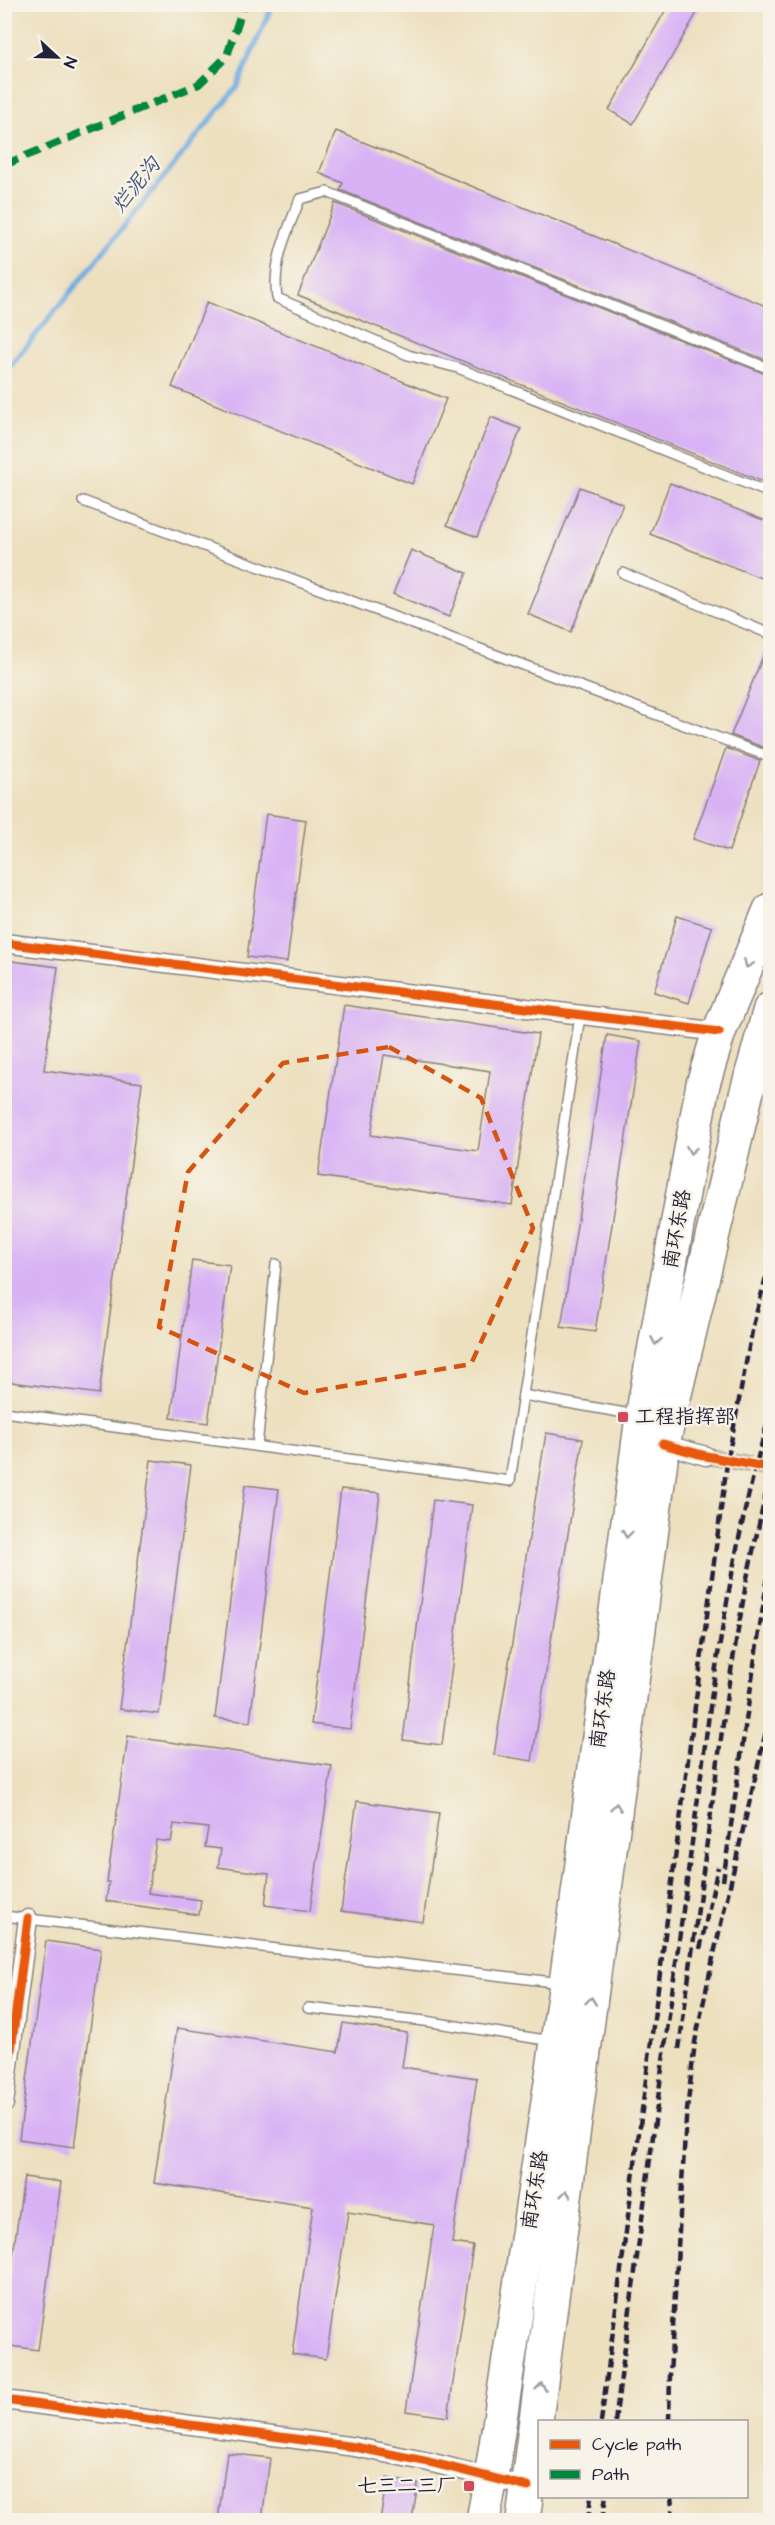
<svg xmlns="http://www.w3.org/2000/svg" width="775" height="2525" viewBox="0 0 775 2525" font-family="'Architects Daughter','LXGW WenKai TC',sans-serif">
<style>
.lines{fill:none;stroke-linecap:round;stroke-linejoin:round}
.stream{stroke:#6eace0;stroke-width:5}
.building{fill:#d8b2f5;fill-rule:evenodd}
.street-tunnel{stroke:#c4baa5;stroke-width:18;stroke-dasharray:18 9;stroke-linecap:butt}
.lane-casing{stroke:#88817d;stroke-width:12}
.street-casing{stroke:#88817d;stroke-width:21}
.highway-casing{stroke:#88817d;stroke-width:36}
.lane{stroke:#fff;stroke-width:9}
.street{stroke:#fff;stroke-width:18}
.highway{stroke:#fff;stroke-width:33}
.rail{stroke:#22223b;stroke-width:4.5;stroke-dasharray:9 4.5;stroke-linecap:butt}
.quiet{stroke:#00873e;stroke-width:8;stroke-dasharray:15 8;stroke-linecap:butt}
.cycleway-casing{stroke:#f7f3e8;stroke-width:13}
.cycleway{stroke:#e8590c;stroke-width:9}
.oneway{stroke:#9c9ca7}
.marked{fill:none;stroke:#d45411;stroke-width:4.5;stroke-dasharray:12 8;stroke-linejoin:round}
.poi-dot{fill:#d1495b;stroke:#f7f3e8;stroke-width:2}
.labels{text-anchor:middle;dominant-baseline:central;stroke-width:5;stroke-linejoin:round;paint-order:stroke}
.street-label{font-size:20px;fill:#22223b;stroke:#f7f3e8}
.poi-label{font-size:20px;fill:#22223b;stroke:#f7f3e8;text-anchor:start}
.water-label{font-size:21px;font-style:italic;fill:#3d5275;stroke:#f7f3e8}
</style>
<rect width="100%" height="100%" fill="#f7f3e8"/>
<filter id="ink" filterUnits="userSpaceOnUse"><feTurbulence type="fractalNoise" baseFrequency=".0167" numOctaves="2"/><feDisplacementMap in="SourceGraphic" scale="12" xChannelSelector="R" yChannelSelector="G"/><feConvolveMatrix kernelMatrix="1 2 1 2 8 2 1 2 1" color-interpolation-filters="sRGB"/></filter>
<filter id="wash" filterUnits="userSpaceOnUse"><feTurbulence type="fractalNoise" baseFrequency=".008" numOctaves="4" result="noise"/><feDisplacementMap in="SourceGraphic" scale="24" xChannelSelector="R" yChannelSelector="G"/><feGaussianBlur stdDeviation="1.35" result="paint"/><feColorMatrix in="noise" values="0 0 0 0 0 0 0 0 0 0 0 0 0 0 0 0 0 1.4 0 .05"/><feComposite in="paint" operator="in"/></filter>
<g filter="url(#wash)">
<rect width="100%" height="100%" fill="#ede0bf"/>
<g class="lines">
<path class="stream" d="M4 374 237 87 273 4"/>
</g>
<g id="blocks">
<g class="building">
<path d="M669 4H702L633 124 609 110Z"/>
<path d="M336 131 771 308V362L340 190 343 183 319 173Z"/>
<path d="M335 203 771 376V485L298 295Z"/>
<path d="M207 302 446 399 412 484 172 387Z"/>
<path d="M491 417 521 429 477 537 447 525Z"/>
<path d="M670 483 771 523V582L650 534Z"/>
<path d="M580 487 623 504 571 632 528 614Z"/>
<path d="M411 550 467 573 449 617 393 594Z"/>
<path d="M769 641 771 742 767 741 765 748 731 735Z"/>
<path d="M726 748 760 761 729 851 693 839Z"/>
<path d="M266 814 306 820 287 962 247 957Z"/>
<path d="M677 916 712 927 689 1003 654 992Z"/>
<path d="M4 960 58 967 44 1070 142 1083 99 1394 4 1381Z"/>
<path d="M344 1005 538 1034 512 1205 318 1176ZM384 1055 490 1071 478 1151 371 1135Z"/>
<path d="M607 1035 641 1041 595 1332 561 1327Z"/>
<path d="M192 1260 230 1265 208 1423 171 1418Z"/>
<path d="M546 1433 583 1439 532 1761 494 1755Z"/>
<path d="M151 1460 191 1465 159 1714 119 1709Z"/>
<path d="M245 1485 279 1489 250 1722 215 1718Z"/>
<path d="M341 1489 380 1493 350 1729 311 1724Z"/>
<path d="M433 1500 472 1505 442 1745 403 1740Z"/>
<path d="M128 1736 332 1766 310 1911 265 1905 269 1874 218 1867 221 1849 205 1847 208 1828 174 1824 171 1842 156 1840 148 1893 201 1900 199 1915 106 1901 109 1882H107Z"/>
<path d="M357 1801 439 1813 423 1922 341 1911Z"/>
<path d="M46 1941 101 1949 74 2147 19 2139Z"/>
<path d="M343 2023 407 2033 402 2067 477 2078 452 2243 473 2246 448 2417 406 2411 434 2225 348 2212 326 2359 292 2354 313 2207 154 2183 177 2028 338 2052Z"/>
<path d="M24 2177 61 2182 38 2350 4 2345V2318Z"/>
<path d="M227 2453 270 2458 262 2520H218Z"/>
<path d="M387 2478 418 2484 412 2520H380Z"/>
</g>
</g>
</g>
<g filter="url(#ink)">
<use href="#blocks" fill-opacity="0" stroke="#88817d" stroke-width="1.5"/>
<g class="lines">
<path class="street-tunnel" d="M706 1456 770 1468"/>
<defs>
<g id="lane">
<path d="M770 369 327 192 300 199C287 232 272 262 277 298L408 355 458 368 770 493"/>
<path d="M83 501 770 757"/>
<path d="M623 573 770 634"/>
<path d="M523 1395 636 1415"/>
<path d="M4 1412 510 1481 580 1016"/>
<path d="M257 1446 276 1264"/>
<path d="M4 1916 561 1983"/>
<path d="M308 2008 425 2021 552 2041"/>
</g>
<g id="street">
<path d="M4 943 719 1032"/>
<path d="M663 1444 706 1456"/>
<path d="M4 2104 28 1919"/>
<path d="M4 2400 355 2447 429 2462 528 2487"/>
</g>
<g id="highway">
<path d="M483 2520 491 2478 566 1983 642 1417 703 1084 719 1032 770 910"/>
<path d="M523 2520 663 1444 746 1095 770 1009"/>
</g>
</defs>
<use href="#lane" class="lane-casing"/>
<use href="#street" class="street-casing"/>
<use href="#highway" class="highway-casing"/>
<use href="#lane" class="lane"/>
<use href="#street" class="street"/>
<use href="#highway" class="highway"/>
<g class="rail">
<path d="M723 1881 756 1651 770 1564"/>
<path d="M700 1949 718 1867"/>
<path d="M679 2049 727 1694 747 1578 770 1475"/>
<path d="M601 2422 727 1463 753 1326 770 1262"/>
<path d="M615 2422 712 1692C727 1599 742 1506 770 1415"/>
<path d="M669 2422 670 2374 686 2119 695 2042 713 1958 770 1714"/>
<path d="M671 2496 673 2520"/>
<path d="M588 2520 591 2496"/>
<path d="M602 2520 606 2496"/>
</g>
<path class="quiet" d="M4 165 199 84 227 56 244 4"/>
<defs>
<g id="cycleway">
<path d="M4 943 719 1032"/>
<path d="M663 1444 706 1456 770 1468"/>
<path d="M4 2104 28 1919"/>
<path d="M4 2400 355 2447 429 2462 528 2487"/>
</g>
</defs>
<use href="#cycleway" class="cycleway-casing"/>
<use href="#cycleway" class="cycleway"/>
</g>
<defs><path id="oneway-chevron" d="M-2-3.5L2.5 0L-2 3.5" fill="none" stroke-width="1.6" stroke-linecap="round" stroke-linejoin="round" transform="scale(1.5)"/></defs>
<g class="oneway">
<use href="#oneway-chevron" transform="translate(748 964) rotate(113)"/>
<use href="#oneway-chevron" transform="translate(691 1150) rotate(100)"/>
<use href="#oneway-chevron" transform="translate(656 1341) rotate(100)"/>
<use href="#oneway-chevron" transform="translate(627 1534) rotate(98)"/>
<use href="#oneway-chevron" transform="translate(616 1807) rotate(-83)"/>
<use href="#oneway-chevron" transform="translate(591 2001) rotate(-83)"/>
<use href="#oneway-chevron" transform="translate(566 2194) rotate(-83)"/>
<use href="#oneway-chevron" transform="translate(541 2387) rotate(-83)"/>
</g>
</g>
<path class="marked" d="M389 1047 481 1098 533 1228 471 1364 304 1393 159 1327 188 1172 283 1063Z"/>
<g class="poi-dot">
<rect x="617" y="1411" width="12" height="12" rx="3"/>
<rect x="463" y="2480" width="12" height="12" rx="3"/>
</g>
<g class="labels">
<g class="street-label">
<text transform="translate(677 1229) rotate(-80)">南环东路</text>
<text transform="translate(603 1709) rotate(-82)">南环东路</text>
<text transform="translate(535 2190) rotate(-81)">南环东路</text>
</g>
<g class="poi-label">
<text x="635" y="1417">工程指挥部</text>
<text x="457" y="2486" text-anchor="end">七三二三厂</text>
</g>
<g class="water-label">
<text transform="translate(136 185) rotate(-51)">烂泥沟</text>
</g>
</g>
<rect width="775" height="2525" fill="none" stroke="#f7f3e8" stroke-width="24"/>
<rect x="538" y="2420" width="210" height="78" fill="#f7f3e8" stroke="#a29fa3" stroke-width="1.5"/>
<rect x="550" y="2440" width="30" height="9" fill="#e8590c" stroke="#a29fa3" stroke-width="1.5"/>
<text x="592" y="2450" font-size="18" fill="#22223b">Cycle path</text>
<rect x="550" y="2470" width="30" height="9" fill="#00873e" stroke="#a29fa3" stroke-width="1.5"/>
<text x="592" y="2480" font-size="18" fill="#22223b">Path</text>
<g transform="translate(57 57) rotate(112)" stroke="#f7f3e8" stroke-width="4.5" paint-order="stroke">
<path d="M0-4.5L10 22L0 15L-10 22Z" fill="#22223b"/>
<text y="-9" font-size="16" font-weight="bold" text-anchor="middle" fill="#22223b">N</text>
</g>
</svg>
